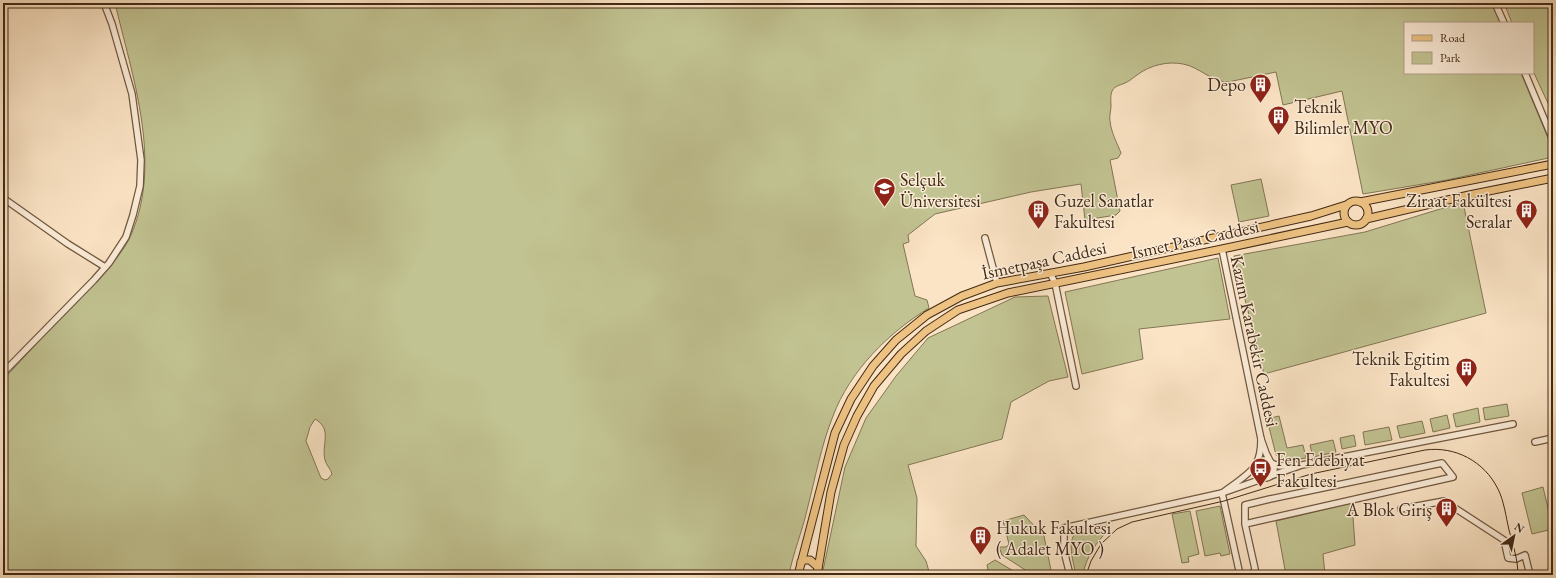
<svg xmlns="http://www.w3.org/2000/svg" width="1556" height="578" viewBox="0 0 1556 578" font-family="'EB Garamond',serif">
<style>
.green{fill:#c2c392;stroke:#827654;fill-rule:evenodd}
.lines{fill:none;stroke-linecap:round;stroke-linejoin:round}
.minor-casing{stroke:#715841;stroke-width:8}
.major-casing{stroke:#432a15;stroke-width:9}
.minor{stroke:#fcedd9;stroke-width:5.5}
.major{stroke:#eec282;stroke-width:7}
.tram{stroke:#432a15;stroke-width:1}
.labels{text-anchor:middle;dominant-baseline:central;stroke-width:3;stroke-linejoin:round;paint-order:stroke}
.poi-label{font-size:18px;fill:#432a15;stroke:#fcedd9;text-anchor:start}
.street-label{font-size:18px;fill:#432a15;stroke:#fcedd9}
</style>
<rect width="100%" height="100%" fill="#fbe4c5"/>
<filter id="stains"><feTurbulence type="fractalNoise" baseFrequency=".005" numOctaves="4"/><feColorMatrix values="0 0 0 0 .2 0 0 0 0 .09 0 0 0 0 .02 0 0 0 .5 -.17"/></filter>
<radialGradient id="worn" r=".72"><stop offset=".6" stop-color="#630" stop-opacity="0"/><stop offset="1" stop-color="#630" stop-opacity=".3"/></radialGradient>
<g class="green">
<path d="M115 3H1492L1501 23H1405V73H1521L1553 150V157L1447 180 1363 194 1342 91 1283 105 1276 72 1228 82C1211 82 1200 67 1183 64 1168 61 1150 65 1137 75 1134 77 1131 80 1127 82 1122 85 1115 85 1112 91 1110 96 1111 101 1111 106 1111 111 1109 116 1110 121 1111 132 1117 143 1121 153L1118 158 1110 160 1120 211 1116 215 1085 220 1081 184 1031 192 935 214 908 235 909 242 903 244 915 296 927 300 929 308C888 333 850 371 833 416 821 446 815 479 807 510 802 532 793 553 789 575H3V380C26 355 50 329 73 304 93 284 120 260 131 235 163 162 132 76 115 3ZM315 419C333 429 321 445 325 460 326 465 331 469 332 474L328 479 325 480 321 478 306 441 310 427Z"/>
<path d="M1504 3H1553V114L1533 71V23H1512Z"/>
<path d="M1261 179 1269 216 1239 222 1231 185Z"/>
<path d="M1463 202 1486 313 1264 374 1234 256 1365 232Z"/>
<path d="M1218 258 1230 319 1139 329 1143 359 1082 374 1065 292Z"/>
<path d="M1048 296 1068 377 1049 381 1011 402 1002 439 908 465 917 498 916 546 926 561 930 575H822L845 467 866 418 896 376 928 338 1015 297Z"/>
<path d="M1507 404 1509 416 1485 420 1483 408Z"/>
<path d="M1478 408 1480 422 1456 427 1453 414Z"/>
<path d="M1447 415 1450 428 1433 432 1430 419Z"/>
<path d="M1279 416 1287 448 1303 445 1306 458 1288 461 1276 455 1267 419Z"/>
<path d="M1422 421 1425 433 1400 438 1397 426Z"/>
<path d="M1389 427 1392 440 1365 445 1363 432Z"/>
<path d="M1354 435 1356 446 1342 449 1340 438Z"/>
<path d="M1333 440 1336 452 1313 457 1310 445Z"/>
<path d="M1543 487 1553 529 1532 534 1522 493Z"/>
<path d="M1352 503 1355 545 1323 554 1325 575H1286L1276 521Z"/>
<path d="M1220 506 1230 554 1221 556 1220 553 1205 556 1196 511Z"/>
<path d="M1190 511 1199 554 1188 557 1189 562 1182 563 1172 514Z"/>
<path d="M1024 515 1044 536 1052 575H1033L1002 555 999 547H1006L1009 544 1003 521Z"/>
<path d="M1108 525 1109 529C1097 542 1086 556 1083 575H1076C1073 560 1064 534 1083 528 1091 526 1100 526 1108 525Z"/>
<path d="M995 560 1020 575H989L987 565Z"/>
</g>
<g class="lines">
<defs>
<g id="minor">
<path d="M1495 3 1504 23"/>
<path d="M1525 73 1553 140"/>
<path d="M3 198 68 244 105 267"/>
<path d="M985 238 997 283"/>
<path d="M1222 249 1261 439 1266 453 1271 463 1279 466 1297 465"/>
<path d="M1050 273 1055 283 1076 386"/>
<path d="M3 373 94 280 109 263 126 237 133 215 140 186 141 160 132 94 112 24 104 3"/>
<path d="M1261 439C1261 447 1260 457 1256 464 1252 473 1230 487 1222 493L1302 465 1513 424"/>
<path d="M1535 442 1553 438"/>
<circle cx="1265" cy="469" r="9"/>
<path d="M1401 509 1444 501 1504 540 1508 558 1516 559 1525 555 1530 575"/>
<path d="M1245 524 1453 477 1442 463 1270 499 1245 505V524L1255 569 1252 575"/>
<path d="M1070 575 1064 551V528L1222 493 1240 575"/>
</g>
<g id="major">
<circle cx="1356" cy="213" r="12"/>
<path d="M1360 202 1553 164"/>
<path d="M1366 219 1469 195 1553 178"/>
<path d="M801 562 804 560H810L818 567"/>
<path d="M798 575 835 433 851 399 873 366 896 340 927 315 962 296 997 283 1084 267 1311 216 1346 205"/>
<path d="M817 575 831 492 844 445 857 416 874 386 901 354 926 331 958 310 1008 293 1222 249 1348 222"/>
</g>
</defs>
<use href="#minor" class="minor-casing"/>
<use href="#major" class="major-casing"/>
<use href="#minor" class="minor"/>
<use href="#major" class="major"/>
<path class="tram" d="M1086 575 1091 561 1101 544 1117 529 1132 522 1224 501 1311 474 1425 450C1455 446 1484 461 1498 489 1504 501 1506 517 1509 530 1513 545 1518 560 1518 575"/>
</g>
<defs>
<symbol id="building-pin" viewBox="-11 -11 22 30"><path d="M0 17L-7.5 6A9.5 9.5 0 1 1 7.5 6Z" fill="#8f2418" stroke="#fcedd9"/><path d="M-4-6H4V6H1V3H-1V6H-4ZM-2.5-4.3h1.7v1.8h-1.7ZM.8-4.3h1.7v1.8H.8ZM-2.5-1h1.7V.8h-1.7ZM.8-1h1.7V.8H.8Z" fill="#fff"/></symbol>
<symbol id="university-pin" viewBox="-11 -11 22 30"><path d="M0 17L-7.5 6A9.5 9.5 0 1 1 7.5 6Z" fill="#8f2418" stroke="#fcedd9"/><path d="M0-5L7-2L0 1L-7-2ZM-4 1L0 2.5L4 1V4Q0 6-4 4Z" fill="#fff"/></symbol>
<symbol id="bus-pin" viewBox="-11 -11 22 30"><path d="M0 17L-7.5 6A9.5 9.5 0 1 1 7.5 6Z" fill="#8f2418" stroke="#fcedd9"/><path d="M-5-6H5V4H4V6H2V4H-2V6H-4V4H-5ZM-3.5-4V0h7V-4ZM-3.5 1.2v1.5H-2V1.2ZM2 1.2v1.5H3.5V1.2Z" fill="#fff"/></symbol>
</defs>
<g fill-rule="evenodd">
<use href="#building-pin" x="1248" y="72" width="25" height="34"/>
<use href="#building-pin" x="1266" y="104" width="25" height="34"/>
<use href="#university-pin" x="872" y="176" width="25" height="34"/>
<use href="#building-pin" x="1026" y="198" width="25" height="34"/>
<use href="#building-pin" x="1514" y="198" width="25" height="34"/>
<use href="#building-pin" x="1454" y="356" width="25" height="34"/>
<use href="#bus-pin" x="1248" y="456" width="25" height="34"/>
<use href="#building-pin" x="1434" y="496" width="25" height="34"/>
<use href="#building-pin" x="968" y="524" width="25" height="34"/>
</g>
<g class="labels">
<g class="poi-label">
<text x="1246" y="84" text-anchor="end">Depo</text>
<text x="1294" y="106">Teknik<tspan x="1294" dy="21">Bilimler MYO</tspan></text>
<text x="900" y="179">Selçuk<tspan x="900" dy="21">Üniversitesi</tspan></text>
<text x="1054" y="200">Guzel Sanatlar<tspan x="1054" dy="21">Fakultesi</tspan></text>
<text x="1512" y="200" text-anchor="end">Ziraat Fakültesi<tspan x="1512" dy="21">Seralar</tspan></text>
<text x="1450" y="358" text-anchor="end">Teknik Egitim<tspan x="1450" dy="21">Fakultesi</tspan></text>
<text x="1276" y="459">Fen Edebiyat<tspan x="1276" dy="21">Fakultesi</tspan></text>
<text x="1432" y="509" text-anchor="end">A Blok Giriş</text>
<text x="996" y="527">Hukuk Fakultesi<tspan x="996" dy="21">( Adalet MYO )</tspan></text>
</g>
<g class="street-label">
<text transform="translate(1195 239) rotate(-12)">Ismet Pasa Caddesi</text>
<text transform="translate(1044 260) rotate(-12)">İsmetpaşa Caddesi</text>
<text transform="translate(1255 341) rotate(78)">Kazım Karabekir Caddesi</text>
</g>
</g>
<rect width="1556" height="578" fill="none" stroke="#fbe4c5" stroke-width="16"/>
<rect x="4" y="4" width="1548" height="570" fill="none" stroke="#432a15" stroke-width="2"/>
<rect x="8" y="8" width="1540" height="562" fill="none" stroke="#432a15"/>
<rect x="1404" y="22" width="130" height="52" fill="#fcedd9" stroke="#b29f8b"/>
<rect x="1412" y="35" width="20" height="6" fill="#eec282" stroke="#b29f8b"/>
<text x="1440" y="42" font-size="12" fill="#432a15">Road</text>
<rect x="1412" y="52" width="20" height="12" fill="#c2c392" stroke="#b29f8b"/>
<text x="1440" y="62" font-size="12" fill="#432a15">Park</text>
<g transform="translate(1514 536) rotate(33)" stroke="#fcedd9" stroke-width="3" paint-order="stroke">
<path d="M0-3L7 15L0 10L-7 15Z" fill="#432a15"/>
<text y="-6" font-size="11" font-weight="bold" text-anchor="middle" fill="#432a15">N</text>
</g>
<rect width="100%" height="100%" filter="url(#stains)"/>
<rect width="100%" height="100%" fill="url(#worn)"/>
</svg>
